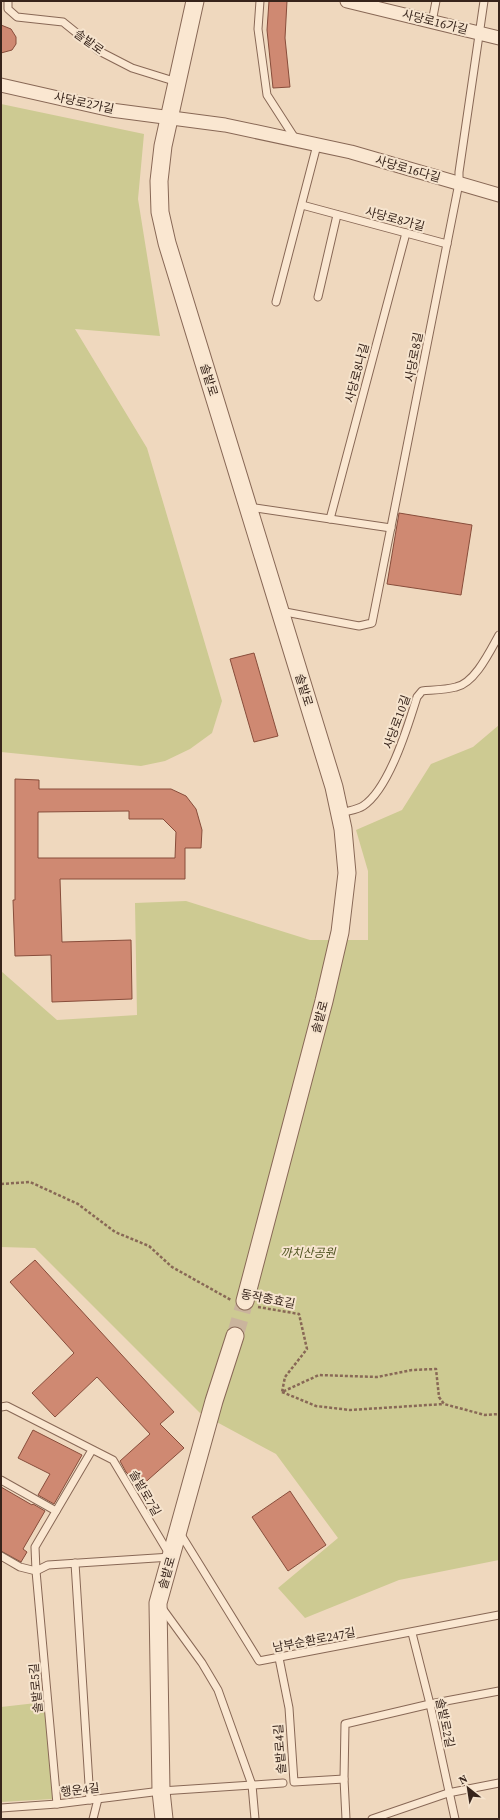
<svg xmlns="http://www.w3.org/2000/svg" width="500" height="1820" viewBox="0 0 500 1820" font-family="'Source Serif 4','Noto Sans KR',serif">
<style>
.green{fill:#cdca92}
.building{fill:#cf8972;stroke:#884d3b;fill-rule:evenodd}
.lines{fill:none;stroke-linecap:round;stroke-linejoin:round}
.tertiary-tunnel{stroke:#cab49d;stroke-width:17;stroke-dasharray:17 8;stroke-linecap:butt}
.service-casing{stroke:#886856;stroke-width:9}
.minor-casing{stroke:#886856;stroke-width:15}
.tertiary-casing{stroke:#886856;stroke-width:19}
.path{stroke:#886856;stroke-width:2.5;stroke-dasharray:3 2;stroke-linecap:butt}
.service{stroke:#fae7d1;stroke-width:7}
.minor{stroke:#fae7d1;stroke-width:13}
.tertiary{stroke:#fae7d1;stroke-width:17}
.labels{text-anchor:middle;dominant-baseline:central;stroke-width:4;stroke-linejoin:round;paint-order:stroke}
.street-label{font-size:12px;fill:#37241b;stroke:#f6e4ce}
.park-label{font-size:12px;font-style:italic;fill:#4f5421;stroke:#f6e4ce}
</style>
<rect width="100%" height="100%" fill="#efd8be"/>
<g class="green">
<path d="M1 104 144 134 138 199 160 336 75 329 147 448 222 701 212 733 190 749 165 761 141 766 1 752Z"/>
<path d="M499 725V1560L399 1580 305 1618 278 1588 338 1538 276 1454 200 1413 35 1248 1 1247V971L57 1020 137 1015 135 903 186 901 310 940H368V871L356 830 402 810 431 764 473 747Z"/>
<path d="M45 1702 53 1799 1 1802V1707Z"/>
</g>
<g class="building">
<path d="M269 1H287L285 38 290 87 273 88 267 30Z"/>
<path d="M1 25 11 29 16 37V44L12 50 1 53Z"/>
<path d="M399 513 472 525 461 595 387 584Z"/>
<path d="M254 653 278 736 254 742 230 659Z"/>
<path d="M15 779 39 780V789H171L186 796 196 809 202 830 201 848H185V879H60L62 942 131 940 132 999 52 1002 51 955 15 956 13 900H15ZM129 811V819H163L176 832 175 858H38V812Z"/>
<path d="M35 1260 174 1412 160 1424 184 1448 140 1487 126 1472 120 1461 150 1434 97 1377 55 1417 32 1393 74 1353 10 1282Z"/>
<path d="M33 1430 82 1455 54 1504 38 1495 50 1474 18 1458Z"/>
<path d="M1 1487 32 1505 33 1504 45 1511 23 1549 27 1552 21 1562 1 1551Z"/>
<path d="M290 1491 326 1545 288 1571 252 1517Z"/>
</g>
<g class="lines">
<path class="tertiary-tunnel" d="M235 1336 245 1301"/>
<defs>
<g id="service">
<path d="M8 1V9L17 17 63 22 99 51 132 68 177 82"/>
<path d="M260 1 258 29 267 95 296 140"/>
<path d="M432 22 436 1"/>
<path d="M302 205 447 244"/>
<path d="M318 297 337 215"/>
<path d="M276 302 317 145"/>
<path d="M249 507 391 528"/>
<path d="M330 519 406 233"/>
<path d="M280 611 359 626 372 623 459 183V172L484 1"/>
<path d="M339 814C346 811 357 810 363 806 389 789 408 726 417 697L422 691C433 690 445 690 456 687 475 683 490 651 499 635"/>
<path d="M1 1407 7 1406 113 1460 171 1557 48 1565 36 1571 35 1547 92 1450"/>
<path d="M1 1480 56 1511"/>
<path d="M180 1533 259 1661 499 1615"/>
<path d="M1 1556 20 1567 36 1571 57 1804"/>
<path d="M75 1563 90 1800"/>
<path d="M162 1608 202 1663 218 1690 252 1785 255 1819"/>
<path d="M412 1633 430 1704 455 1819"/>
<path d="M279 1658 289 1708 294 1782 344 1779"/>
<path d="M1 1808 57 1804 161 1791 283 1783"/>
<path d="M93 1819 98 1799"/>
<path d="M346 1819 344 1779 345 1724 430 1704 499 1691"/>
<path d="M372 1819 448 1793 499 1783"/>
</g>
<g id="minor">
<path d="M347 1 499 38"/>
<path d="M1 85 111 110 225 125 351 152 499 195"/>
</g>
<g id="tertiary">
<path d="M195 1 163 146 159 181 160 212 167 243 334 787 343 829 347 873 340 932 324 1001 245 1301"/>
<path d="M164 1819 161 1791 158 1603 214 1401 235 1336"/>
</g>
</defs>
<use href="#service" class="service-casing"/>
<use href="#minor" class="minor-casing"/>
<use href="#tertiary" class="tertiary-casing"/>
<g class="path">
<path d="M1 1184 30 1182 78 1204 115 1232 149 1246 172 1267 231 1300"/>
<path d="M258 1307 299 1314 307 1349 285 1377 282 1392 319 1375 377 1377 412 1370 436 1369 439 1397 444 1404 485 1415 499 1414"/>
<path d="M282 1392 316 1406 350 1410 444 1404"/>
</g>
<use href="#service" class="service"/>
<use href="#minor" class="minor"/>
<use href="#tertiary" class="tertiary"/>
</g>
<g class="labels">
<g class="street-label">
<text transform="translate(435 22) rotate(14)">사당로16가길</text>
<text transform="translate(89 42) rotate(36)">솔밭로</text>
<text transform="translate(84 103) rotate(12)">사당로2가길</text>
<text transform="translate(408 169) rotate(16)">사당로16다길</text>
<text transform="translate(395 219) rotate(15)">사당로8가길</text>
<text transform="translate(414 357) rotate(-79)">사당로8길</text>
<text transform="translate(357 373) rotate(-75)">사당로8나길</text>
<text transform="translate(209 380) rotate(73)">솔밭로</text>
<text transform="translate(304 690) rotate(73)">솔밭로</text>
<text transform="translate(397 722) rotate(-70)">사당로10길</text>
<text transform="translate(320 1017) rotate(-75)">솔밭로</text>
<text transform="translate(268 1299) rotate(11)">동작충효길</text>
<text transform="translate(145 1493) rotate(60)">솔밭로7길</text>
<text transform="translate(167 1573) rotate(-74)">솔밭로</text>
<text transform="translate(314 1640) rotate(-11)">남부순환로247길</text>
<text transform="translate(36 1688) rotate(-95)">솔밭로5길</text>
<text transform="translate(445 1723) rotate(78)">솔밭로2길</text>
<text transform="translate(280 1749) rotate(-94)">솔밭로4길</text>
<text transform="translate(80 1790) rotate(-7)">행운4길</text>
</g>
<g class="park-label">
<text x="308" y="1253">까치산공원</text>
</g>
</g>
<rect width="500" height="1820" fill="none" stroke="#37241b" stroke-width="4"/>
<g transform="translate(468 1788) rotate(330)" stroke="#f6e4ce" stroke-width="3" paint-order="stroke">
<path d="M0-3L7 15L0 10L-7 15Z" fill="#37241b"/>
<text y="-6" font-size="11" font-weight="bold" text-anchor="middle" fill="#37241b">N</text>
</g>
</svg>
